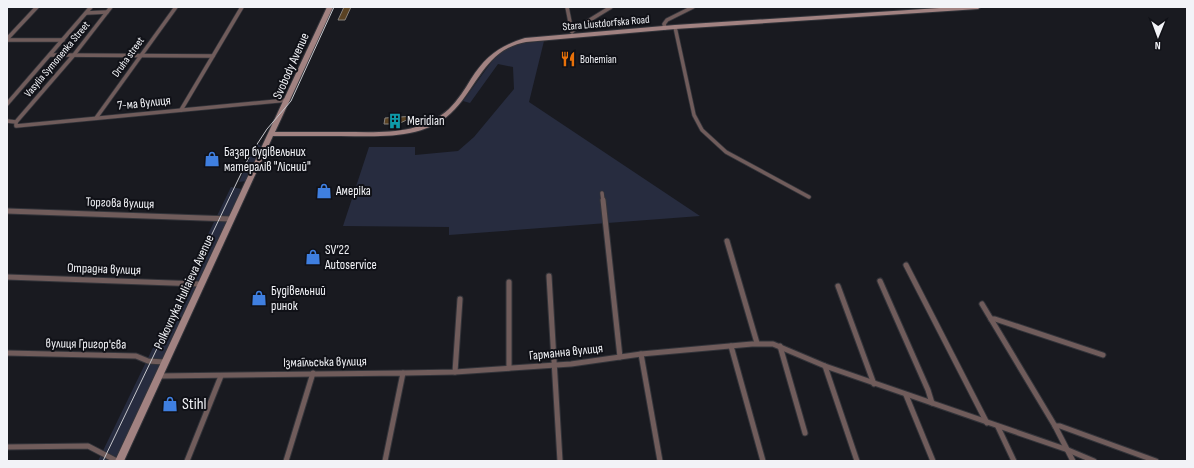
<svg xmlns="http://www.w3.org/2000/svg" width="1194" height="468" viewBox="0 0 1194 468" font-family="'Sofia Sans Condensed',sans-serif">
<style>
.green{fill:#272c3f}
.building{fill:#5a4223;stroke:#87827c}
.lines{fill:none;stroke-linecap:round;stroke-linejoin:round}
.street-far1-casing{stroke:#33343a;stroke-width:5}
.street-casing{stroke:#33343a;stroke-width:7}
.secondary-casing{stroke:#33343a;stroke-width:2}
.street-far1{stroke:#705c5b;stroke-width:3.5}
.street{stroke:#705c5b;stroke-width:5}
.secondary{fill:#a18281;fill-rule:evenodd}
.tram{stroke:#c5c6cb;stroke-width:1}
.labels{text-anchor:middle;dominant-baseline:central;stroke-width:4;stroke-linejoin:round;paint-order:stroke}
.far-street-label{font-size:11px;fill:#f2f3f7;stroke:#101117}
.far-poi-label{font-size:11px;fill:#f2f3f7;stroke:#101117;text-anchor:start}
.street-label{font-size:13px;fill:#f2f3f7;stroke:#101117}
.poi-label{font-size:13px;fill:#f2f3f7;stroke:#101117;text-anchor:start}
.near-poi-label{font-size:16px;fill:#f2f3f7;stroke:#101117;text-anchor:start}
</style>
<rect width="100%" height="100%" fill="#191a20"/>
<g class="green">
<path d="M544 41 529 102 700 216 449 235V227L343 226 369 147H415V155L458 151 474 137 514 89 513 67 498 64 470 103 463 101 498 53 508 47 524 43Z"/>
<path d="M258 144 261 146 246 181 239 182 251 155Z"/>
<path d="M231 187 242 189 116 461H98Z"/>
</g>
<g class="building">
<path d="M344 7H351L345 20H338Z"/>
<path d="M415 116 396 125 394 124H384L385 118Z"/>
</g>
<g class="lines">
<defs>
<g id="street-far1">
<path d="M567 7 572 32"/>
<path d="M86 13 107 12"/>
<path d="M675 27 694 115 702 130 726 152 809 197"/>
<path d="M665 28 664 24 667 20 693 7"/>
<path d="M572 31 611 7"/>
<path d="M7 39 37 7"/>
<path d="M7 40H63"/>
<path d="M50 55 213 56"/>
<path d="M7 104 91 7"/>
<path d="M181 110 242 7"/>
<path d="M96 118 176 7"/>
<path d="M7 121 16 122V126L288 100"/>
<path d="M16 122 73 56 111 7"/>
<path d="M602 193 603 201"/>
</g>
<g id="street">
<path d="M603 200 620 357"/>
<path d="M7 211 231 219"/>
<path d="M727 241 757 343"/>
<path d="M906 265 987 423"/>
<path d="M549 276 560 461"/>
<path d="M7 277 200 284"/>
<path d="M880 281 928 390 932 403"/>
<path d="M509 282V368"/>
<path d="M838 286 874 384"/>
<path d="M982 304 1055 426 1073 461"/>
<path d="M991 319H995L1103 355"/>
<path d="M731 346 763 461"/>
<path d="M780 346 805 433"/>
<path d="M7 353 136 356 148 361 164 362"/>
<path d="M641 354 660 461"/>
<path d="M825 366 857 461"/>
<path d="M455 372 460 299"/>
<path d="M403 373 455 372 571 364 641 354 752 344H773L825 366 1068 450 1094 461"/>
<path d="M158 376 403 373 385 461"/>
<path d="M906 395 933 461"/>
<path d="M1055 426H1060L1156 461"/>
<path d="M998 427 1014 461"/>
<path d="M7 447 88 446 117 461"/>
<path d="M187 461 221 376"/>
<path d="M286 461 313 373"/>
</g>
<path id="secondary" d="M327 7H333L275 132C297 132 320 132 342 132 380 132 419 136 449 109 458 100 465 89 471 79 485 57 499 46 525 38L675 25 955 7H981L978 9 675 29 526 42C520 43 514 45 508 48 483 61 474 89 455 109 426 141 379 136 340 136 318 136 295 136 273 136L124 461H115Z"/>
</defs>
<use href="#street-far1" class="street-far1-casing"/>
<use href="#street" class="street-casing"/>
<use href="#secondary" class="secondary-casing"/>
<use href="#street-far1" class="street-far1"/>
<use href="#street" class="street"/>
<use href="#secondary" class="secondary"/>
<path class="tram" d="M103 461 250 155 267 129 291 101 334 7"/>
</g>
<defs>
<symbol id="restaurant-bare" viewBox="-9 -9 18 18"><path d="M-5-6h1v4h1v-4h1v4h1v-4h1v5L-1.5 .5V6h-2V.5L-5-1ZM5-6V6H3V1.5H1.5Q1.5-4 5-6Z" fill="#e8710a" stroke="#101117" stroke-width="2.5" paint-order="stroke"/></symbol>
<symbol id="building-bare" viewBox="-9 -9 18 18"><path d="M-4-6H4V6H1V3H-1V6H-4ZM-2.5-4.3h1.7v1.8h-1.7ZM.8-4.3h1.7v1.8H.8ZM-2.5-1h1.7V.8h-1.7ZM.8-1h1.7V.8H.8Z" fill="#0f9aa8" stroke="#101117" stroke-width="2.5" paint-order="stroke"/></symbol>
<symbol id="shop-bare" viewBox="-9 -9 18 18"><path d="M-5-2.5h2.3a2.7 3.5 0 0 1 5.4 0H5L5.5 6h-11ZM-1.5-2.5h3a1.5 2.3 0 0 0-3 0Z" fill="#3f7fe0" stroke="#101117" stroke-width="2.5" paint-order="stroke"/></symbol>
</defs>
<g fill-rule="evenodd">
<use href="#restaurant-bare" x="557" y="48" width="22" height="22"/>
<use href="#building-bare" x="384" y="110" width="22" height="22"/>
<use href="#shop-bare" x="201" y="148" width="22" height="22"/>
<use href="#shop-bare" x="313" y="180" width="22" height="22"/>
<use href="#shop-bare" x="302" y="246" width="22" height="22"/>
<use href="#shop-bare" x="248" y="287" width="22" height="22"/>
<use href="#shop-bare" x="159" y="393" width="22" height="22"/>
</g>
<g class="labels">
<g class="far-street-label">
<text transform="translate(606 23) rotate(-5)">Stara Liustdorfska Road</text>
<text transform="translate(128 57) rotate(-54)">Druha street</text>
<text transform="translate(57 59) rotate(-50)">Vasylia Symonenka Street</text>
</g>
<g class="far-poi-label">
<text x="580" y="59">Bohemian</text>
</g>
<g class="street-label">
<text transform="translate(291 66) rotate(-66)">Svobody Avenue</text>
<text transform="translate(144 103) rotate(-6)">7-ма вулиця</text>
<text transform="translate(120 203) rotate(2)">Торгова вулиця</text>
<text transform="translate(104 269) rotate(2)">Отрадна вулиця</text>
<text transform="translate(184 292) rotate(-65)">Polkovnyka Huliaieva Avenue</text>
<text transform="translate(86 344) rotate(1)">вулиця Григор'єва</text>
<text transform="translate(566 352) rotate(-6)">Гарманна вулиця</text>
<text transform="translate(325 362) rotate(-1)">Ізмаїльська вулиця</text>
</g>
<g class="poi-label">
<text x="407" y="121">Meridian</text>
<text x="224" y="152">Базар будівельних<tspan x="224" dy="15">матералів "Лісний"</tspan></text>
<text x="336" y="191">Амеріка</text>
<text x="325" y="250">SV’22<tspan x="325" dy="15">Autoservice</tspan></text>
<text x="271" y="291">Будівельний<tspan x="271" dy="15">ринок</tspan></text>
</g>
<g class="near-poi-label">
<text x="182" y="404">Stihl</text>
</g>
</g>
<rect width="1194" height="468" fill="none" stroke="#f2f3f7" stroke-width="16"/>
<g transform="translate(1158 36) rotate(181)" stroke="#101117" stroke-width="3" paint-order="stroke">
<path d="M0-3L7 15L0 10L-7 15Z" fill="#f2f3f7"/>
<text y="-6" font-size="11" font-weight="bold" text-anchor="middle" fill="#f2f3f7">N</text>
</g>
</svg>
